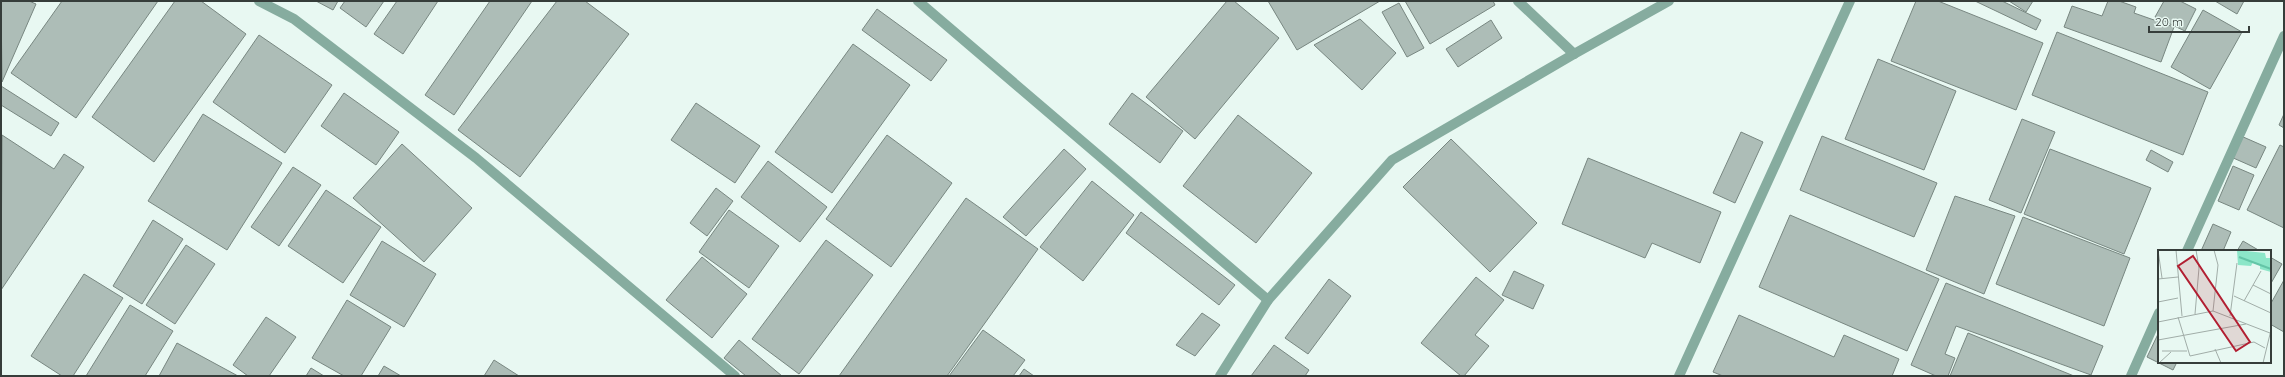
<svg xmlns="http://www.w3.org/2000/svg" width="2285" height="377" viewBox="0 0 2285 377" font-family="Quicksand,sans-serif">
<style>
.building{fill:#adbdb7;stroke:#788781}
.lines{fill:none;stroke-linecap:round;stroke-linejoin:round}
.minor{stroke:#86ac9f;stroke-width:10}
.inset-river{fill:none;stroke:#64c5a7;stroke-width:2}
.inset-road{fill:none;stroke:#a1ada8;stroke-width:1}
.view{fill:#b21f32;fill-opacity:0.15;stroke:#b21f32;stroke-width:2}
.inset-edge{fill:none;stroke:#363d3a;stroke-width:2}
</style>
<rect width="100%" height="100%" fill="#e8f8f2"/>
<g class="building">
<path d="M1 1H29L36 4 2 82Z"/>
<path d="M62 1H158L76 118 11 73Z"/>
<path d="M175 1H201L246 34 154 162 92 117Z"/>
<path d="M316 1H338L333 10Z"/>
<path d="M345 1H384L366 27 340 8Z"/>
<path d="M397 1H438L403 54 374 34Z"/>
<path d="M490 1H532L454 115 425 95Z"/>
<path d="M557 1H585L629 34 520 177 458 130Z"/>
<path d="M1227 1H1234L1279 38 1195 139 1146 97Z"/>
<path d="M1268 1H1380L1297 50Z"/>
<path d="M1405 1H1493L1495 5 1430 44Z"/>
<path d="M1916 1H1938L2043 43 2016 110 1891 61Z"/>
<path d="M1975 1H2002L2041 20 2036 30Z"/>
<path d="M2009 1H2033L2026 12Z"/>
<path d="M2108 1H2119L2136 7 2134 13 2174 27 2161 62 2064 27 2072 6 2102 16Z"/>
<path d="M2164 1H2180L2196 9 2185 31 2155 17Z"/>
<path d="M2215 1H2244L2237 14Z"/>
<path d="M1399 3 1424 48 1407 57 1382 12Z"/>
<path d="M877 9 947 60 931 81 862 30Z"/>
<path d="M2203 10 2242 32 2210 89 2171 67Z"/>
<path d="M1360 19 1396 53 1362 90 1314 45Z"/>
<path d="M1491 20 1502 38 1458 67 1446 49Z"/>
<path d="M2057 32 2208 92 2183 155 2032 95Z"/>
<path d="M259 35 332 85 285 153 213 102Z"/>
<path d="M853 44 910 85 832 193 775 152Z"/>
<path d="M1878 59 1956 91 1924 170 1845 139Z"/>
<path d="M1 86 59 123 51 136 1 105Z"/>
<path d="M344 93 399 132 376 165 321 126Z"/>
<path d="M1132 93 1183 131 1160 163 1109 124Z"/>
<path d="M696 103 760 146 735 183 671 140Z"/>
<path d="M203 114 282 163 227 250 148 201Z"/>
<path d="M2284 114V128L2279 125Z"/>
<path d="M1238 115 1312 173 1256 243 1183 186Z"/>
<path d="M2022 119 2055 132 2021 213 1989 200Z"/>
<path d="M1741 132 1763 142 1735 203 1713 193Z"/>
<path d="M2 135 54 169 64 154 84 167 1 290Z"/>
<path d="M887 135 952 183 891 267 826 219Z"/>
<path d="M1822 136 1937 183 1914 237 1800 190Z"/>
<path d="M2241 136 2266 147 2256 168 2231 157Z"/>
<path d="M1451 139 1537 223 1490 272 1403 187Z"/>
<path d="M402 144 472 208 424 262 353 198Z"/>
<path d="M2280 145 2284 147V228L2247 210Z"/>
<path d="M1064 149 1086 169 1026 236 1003 217Z"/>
<path d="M2050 149 2151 188 2124 254 2024 214Z"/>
<path d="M2151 150 2173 162 2168 172 2146 160Z"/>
<path d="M1588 158 1721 212 1700 263 1652 243 1645 258 1562 224Z"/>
<path d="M768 161 827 207 800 242 741 197Z"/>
<path d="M2233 166 2254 175 2239 210 2218 201Z"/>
<path d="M293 167 321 185 279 246 251 227Z"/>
<path d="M1092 181 1134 215 1083 281 1040 247Z"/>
<path d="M716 188 733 201 707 236 690 223Z"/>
<path d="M326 190 381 227 343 283 288 246Z"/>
<path d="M1955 196 2015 216 1984 294 1926 270Z"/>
<path d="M966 198 1038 249 947 376H839Z"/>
<path d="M729 210 779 246 749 288 699 252Z"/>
<path d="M1141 212 1235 285 1219 305 1126 233Z"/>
<path d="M1790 215 1939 279 1907 351 1759 287Z"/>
<path d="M2023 217 2130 258 2104 326 1996 284Z"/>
<path d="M153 220 183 239 142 304 113 286Z"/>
<path d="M2213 224 2231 232 2223 251H2201Z"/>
<path d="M826 240 873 275 799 374 752 339Z"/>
<path d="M382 241 436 274 404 327 350 295Z"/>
<path d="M2243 241 2260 251H2237Z"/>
<path d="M186 245 215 264 175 324 146 305Z"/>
<path d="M702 257 747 294 712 338 666 300Z"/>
<path d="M2270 257 2282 264 2270 285Z"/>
<path d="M1514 271 1544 285 1533 309 1502 295Z"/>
<path d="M84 274 123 298 73 376H62L31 356Z"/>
<path d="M1476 277 1504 300 1475 335 1489 346 1464 376H1461L1421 343Z"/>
<path d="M1329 279 1351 296 1308 354 1285 338Z"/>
<path d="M2284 280V332L2270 324V305Z"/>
<path d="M1946 283 2103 346 2091 375 1956 326 1945 354 1955 358 1948 376H1936L1911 365Z"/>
<path d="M347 300 391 327 361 376H344L312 358Z"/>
<path d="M130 305 173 331 145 376H86Z"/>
<path d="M1202 313 1220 325 1195 356 1176 345Z"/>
<path d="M1739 315 1834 357 1844 335 1899 359 1892 376H1723L1713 372Z"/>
<path d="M266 317 296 337 269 376H248L233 365Z"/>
<path d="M983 330 1025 360 1013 376H949Z"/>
<path d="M2159 332V362H2177L2173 370 2147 357Z"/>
<path d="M1968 333 2074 376H1950Z"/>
<path d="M739 340 782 376H746L724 358Z"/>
<path d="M177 343 238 376H159Z"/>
<path d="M1274 345 1309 370 1305 376H1251Z"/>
<path d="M494 360 519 376H484Z"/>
<path d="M384 366 401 376H378Z"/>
<path d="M311 368 324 376H306Z"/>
<path d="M1024 369 1034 376H1019Z"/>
</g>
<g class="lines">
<g class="minor">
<path d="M259 1 294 19 476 158 735 376"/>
<path d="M918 1 1268 300"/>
<path d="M1518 1 1574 54"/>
<path d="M2187 251 2284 36"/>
<path d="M1220 376 1268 300 1392 160 1574 54 1669 1"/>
<path d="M1679 376 1850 1"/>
<path d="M2131 376 2159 313"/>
</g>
</g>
<g transform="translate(2158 250)">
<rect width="113" height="113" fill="#e8f8f2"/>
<path d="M79 0 107 3 108 8H113V22L102 19V15L95 12 93 16 80 15Z" fill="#8ce6c8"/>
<path class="inset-river" d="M81 7 113 19"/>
<path class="inset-road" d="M0 0 4 28M18 0 24 66M0 29 20 27M95 35 113 44M76 46 113 63M86 51 103 21M0 52 20 48M55 61 60 15 56 0M37 64 41 18 38 0M72 66 79 13M20 67 32 106 96 92 107 98M0 72 55 61 112 83M0 90 88 74M57 99 63 113M4 101H29M1 113 13 102M105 113 113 80"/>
<path class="view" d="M35 6 92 92 78 101 20 16Z"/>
<rect width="113" height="113" class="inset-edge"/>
</g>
<rect width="2285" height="377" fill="none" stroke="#363d3a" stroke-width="4"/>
<path d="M2149 26v6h100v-6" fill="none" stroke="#363d3a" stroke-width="2"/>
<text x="2155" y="26" font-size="12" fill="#363d3a" stroke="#e8f8f2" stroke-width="3" paint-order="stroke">20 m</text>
</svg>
